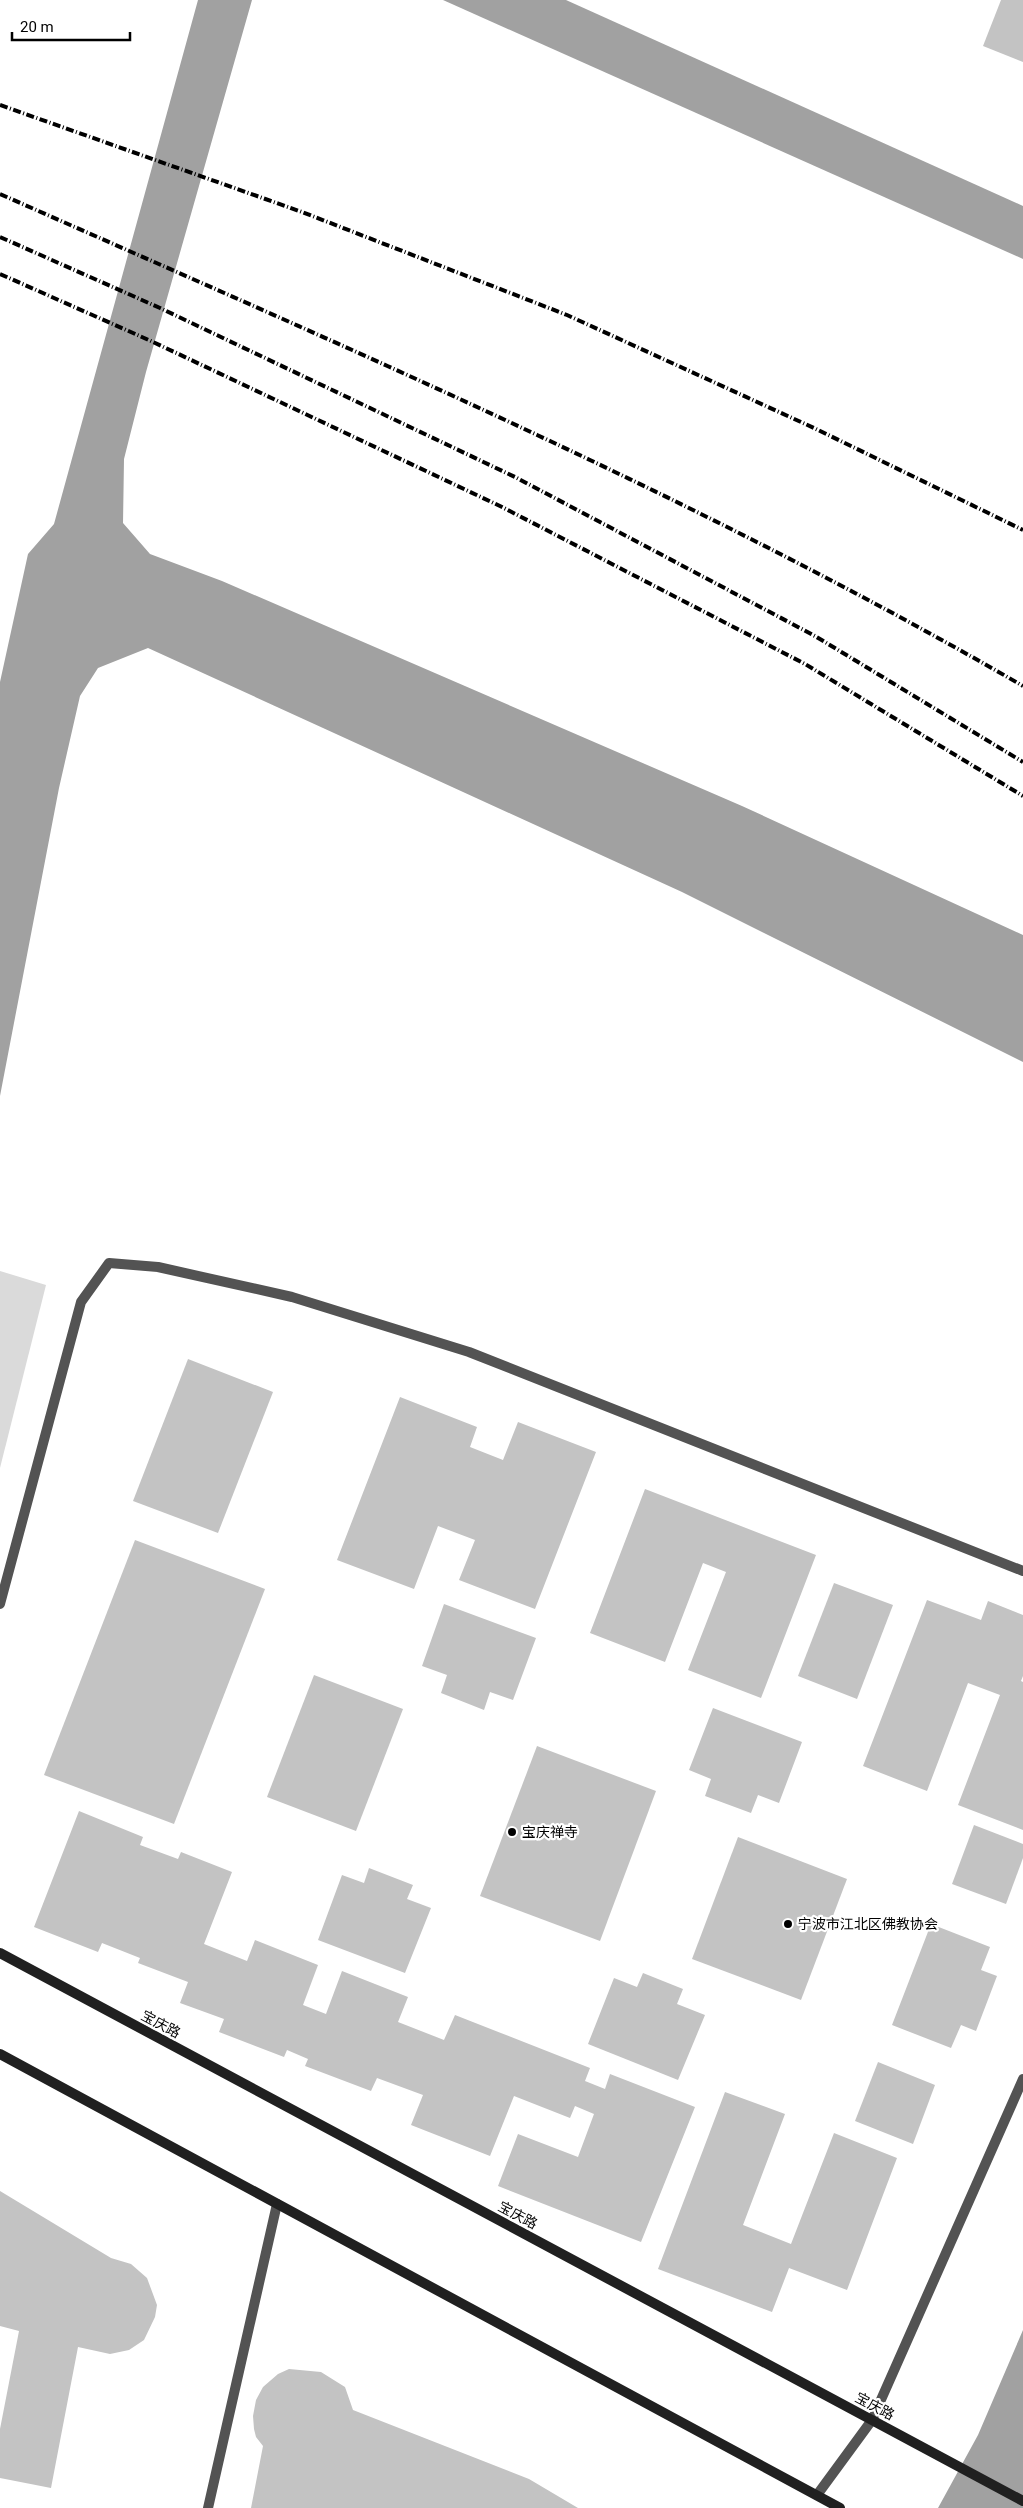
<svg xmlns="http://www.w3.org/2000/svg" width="1023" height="2508" viewBox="0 0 1023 2508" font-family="Roboto,'Noto Sans SC',sans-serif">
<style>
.green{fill:#dadada}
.water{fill:#a1a1a1}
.building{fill:#c3c3c3}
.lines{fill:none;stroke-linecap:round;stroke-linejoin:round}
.lane{stroke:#535353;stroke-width:10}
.street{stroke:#535353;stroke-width:10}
.secondary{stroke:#202020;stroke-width:10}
.rail{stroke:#000;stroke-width:4;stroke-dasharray:8 2.5 1 2.5;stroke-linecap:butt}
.poi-dot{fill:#000;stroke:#fff;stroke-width:2}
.labels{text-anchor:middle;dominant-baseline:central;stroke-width:4.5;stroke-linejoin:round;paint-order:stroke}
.poi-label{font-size:14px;fill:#000;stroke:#fff;text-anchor:start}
.street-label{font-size:14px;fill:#000;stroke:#fff}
</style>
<rect width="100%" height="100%" fill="#fff"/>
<path class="green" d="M0 1271 46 1285 0 1468Z"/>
<g class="water">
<path d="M198 0H252L146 372 124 459 123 523 150 554 222 581 742 806 1023 935V1062L682 892 148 648 98 668 80 696 59 788 0 1096V682L28 554 54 524Z"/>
<path d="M443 0H566L1023 206V259Z"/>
<path d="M1023 2330V2508H938L978 2435Z"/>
</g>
<g class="building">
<path d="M1001 0H1023V62L983 46Z"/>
<path d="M188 1359 273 1392 218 1533 133 1501Z"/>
<path d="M400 1397 477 1427 470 1447 503 1460 518 1422 596 1452 535 1609 459 1580 475 1540 438 1526 414 1589 337 1560Z"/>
<path d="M645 1489 816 1555 761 1698 688 1670 726 1572 703 1563 665 1662 590 1633Z"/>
<path d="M135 1540 265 1589 174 1824 44 1775Z"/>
<path d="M834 1583 893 1605 857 1699 798 1676Z"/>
<path d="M927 1600 981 1620 988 1601 1023 1615V1676L1021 1681 1023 1682V1830L958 1805 1000 1695 968 1683 927 1791 863 1766Z"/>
<path d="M444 1604 536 1638 513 1700 490 1692 484 1710 441 1693 447 1675 422 1666Z"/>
<path d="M314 1675 403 1709 356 1831 267 1797Z"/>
<path d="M713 1708 802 1742 779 1803 758 1795 751 1813 705 1796 711 1779 689 1770Z"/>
<path d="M537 1746 656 1791 600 1941 480 1896Z"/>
<path d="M79 1811 143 1837 140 1845 178 1859 181 1852 232 1872 204 1944 247 1961 255 1940 318 1965 303 2005 326 2014 342 1971 408 1997 398 2022 444 2040 455 2015 590 2068 585 2081 605 2089 610 2074 695 2107 641 2242 498 2186 518 2134 578 2157 594 2114 575 2106 570 2118 514 2096 490 2156 411 2125 423 2095 377 2078 371 2091 305 2066 308 2059 287 2050 284 2057 219 2032 224 2019 180 2003 188 1982 138 1963 140 1958 102 1943 98 1952 34 1927Z"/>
<path d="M974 1825 1023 1844V1858L1006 1904 952 1884Z"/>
<path d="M738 1837 847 1879 801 2000 692 1959Z"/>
<path d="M369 1868 413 1885 407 1899 431 1908 405 1973 318 1940 342 1875 364 1883Z"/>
<path d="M931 1924 990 1947 981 1970 997 1976 976 2031 961 2025 951 2048 892 2025Z"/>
<path d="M643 1973 683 1989 677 2004 705 2015 678 2080 588 2044 614 1978 637 1987Z"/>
<path d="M878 2062 935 2085 913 2144 855 2121Z"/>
<path d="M725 2092 785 2114 743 2225 791 2244 834 2133 897 2158 847 2290 789 2268 772 2312 658 2269Z"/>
<path d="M0 2191 111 2258 131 2264 147 2278 157 2305 155 2317 144 2340 129 2350 110 2354 78 2347 51 2488 0 2478V2429L19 2331 0 2326Z"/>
<path d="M289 2369 321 2372 345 2387 353 2410 529 2479 578 2508H251L263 2446 256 2437 254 2429 253 2416 256 2400 263 2387 278 2374Z"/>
</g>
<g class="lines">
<path class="lane" d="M208 2508 277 2204"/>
<g class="street">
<path d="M0 1604 81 1302 109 1263 158 1267 292 1297 469 1352 1023 1571"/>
<path d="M817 2495 872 2420 1023 2079"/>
</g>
<g class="secondary">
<path d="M0 1953 1023 2501"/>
<path d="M0 2054 840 2508"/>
</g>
<g class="rail">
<path d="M0 105 302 212 567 315 814 428 1023 530"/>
<path d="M0 194C346 347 695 496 1023 686"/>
<path d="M0 237 160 308 515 477 815 636 1023 762"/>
<path d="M0 274 151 341 502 507 805 664 1023 796"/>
</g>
</g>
<g class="poi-dot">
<circle cx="512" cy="1832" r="5"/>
<circle cx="788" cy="1924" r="5"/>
</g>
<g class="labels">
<g class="poi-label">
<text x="522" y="1832">宝庆禅寺</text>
<text x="798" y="1924">宁波市江北区佛教协会</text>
</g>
<g class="street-label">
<text transform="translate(161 2024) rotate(28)">宝庆路</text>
<text transform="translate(518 2215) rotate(28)">宝庆路</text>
<text transform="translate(875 2406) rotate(28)">宝庆路</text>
</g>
</g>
<path d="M12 32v8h118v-8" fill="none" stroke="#000000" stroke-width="2.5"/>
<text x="20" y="32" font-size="15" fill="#000000" stroke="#ffffff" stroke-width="4" paint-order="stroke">20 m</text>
</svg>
